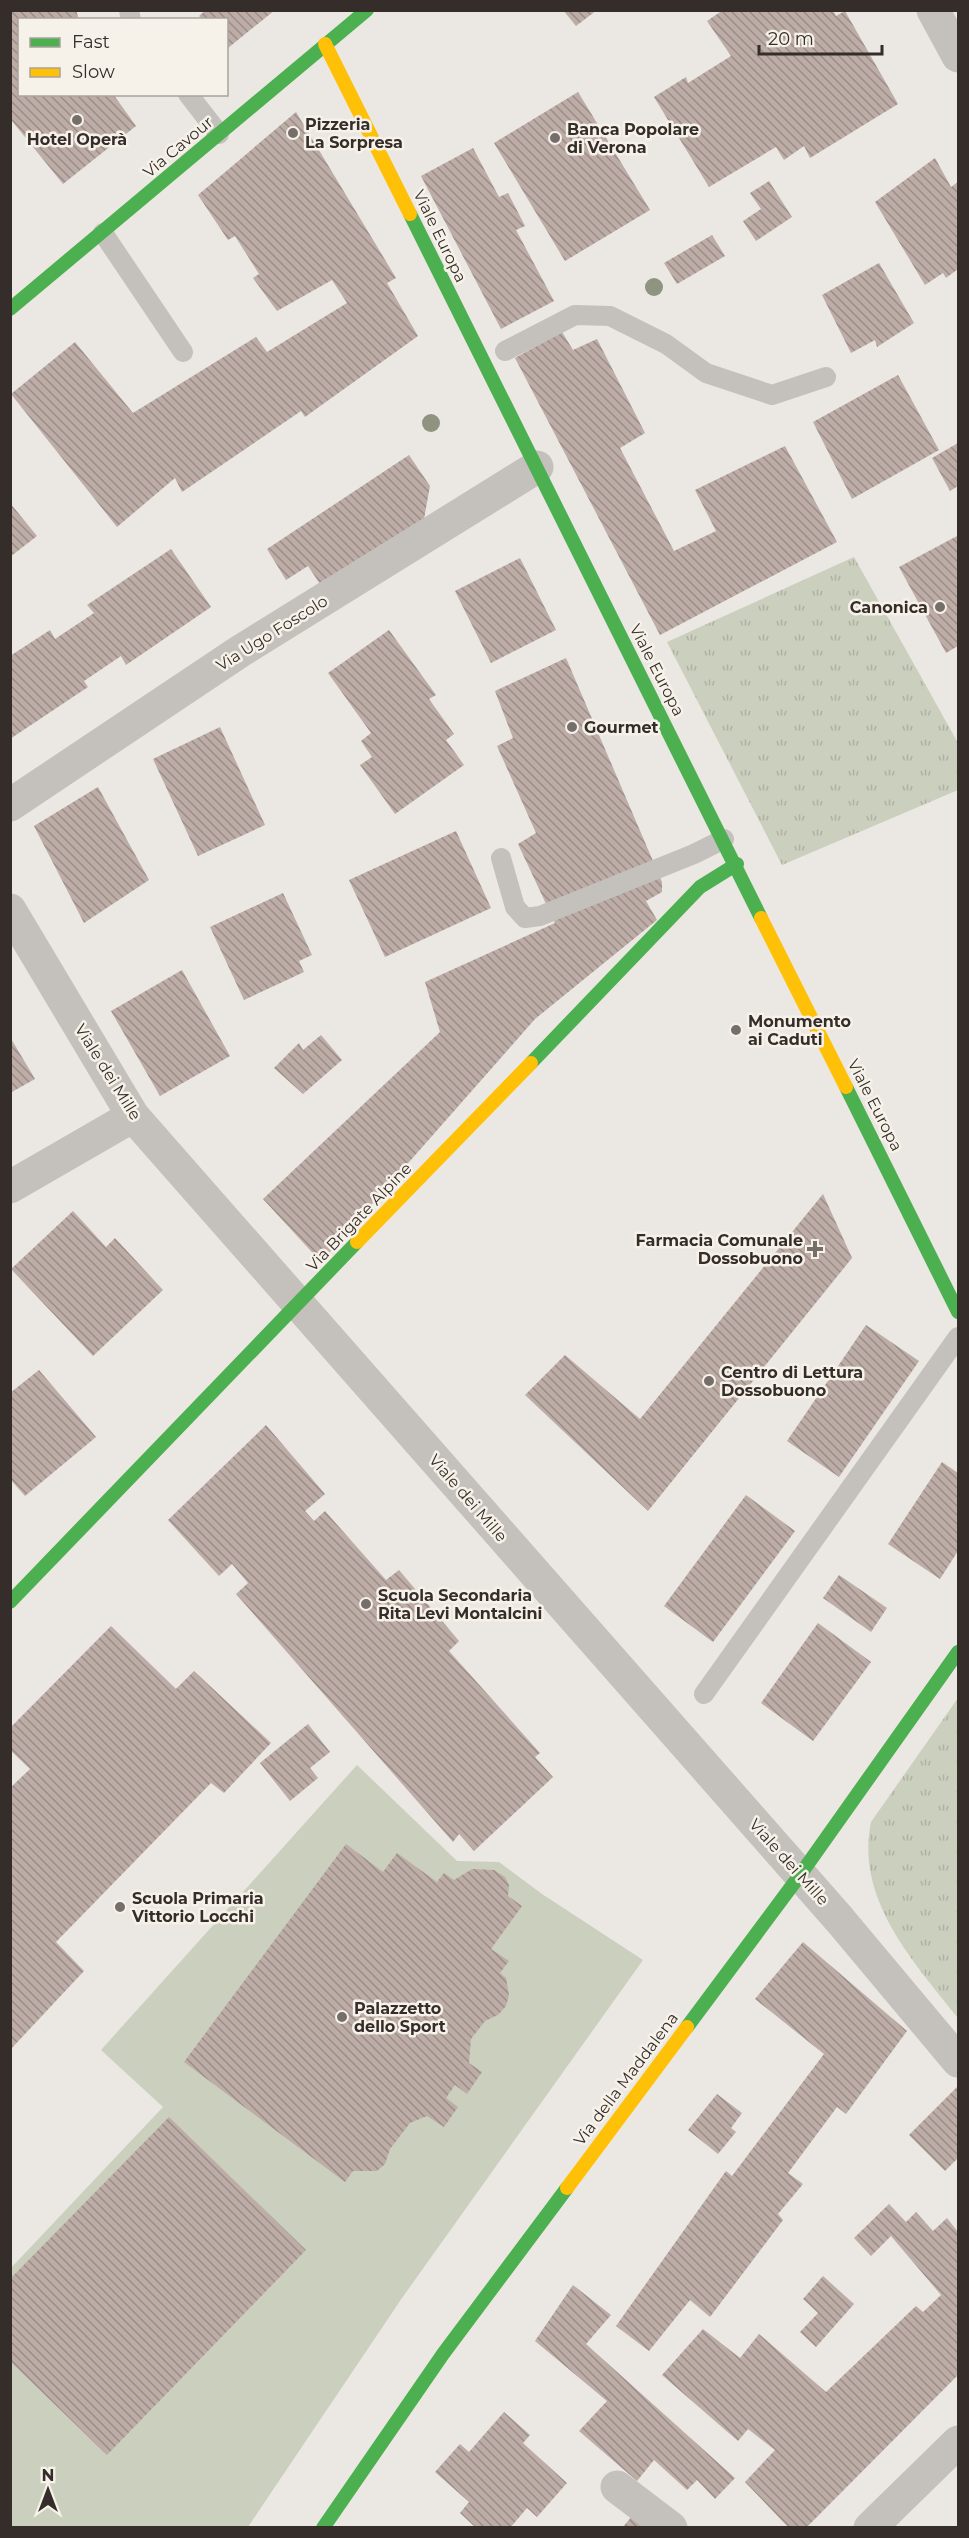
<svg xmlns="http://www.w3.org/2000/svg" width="969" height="2538" viewBox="0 0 969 2538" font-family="Montserrat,sans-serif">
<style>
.grass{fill:url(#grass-tufts)}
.pitch{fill:#cbcfbd}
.building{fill:url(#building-back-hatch)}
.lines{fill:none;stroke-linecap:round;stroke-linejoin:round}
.lane{stroke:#c4c0bb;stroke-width:20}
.street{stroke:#c4c0bb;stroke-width:33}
.fast{stroke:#4caf50;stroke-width:14}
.slow{stroke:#ffc107;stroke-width:14}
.tree{fill:#8e9480}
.poi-dot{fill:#756e6a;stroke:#f7f2e9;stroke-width:2}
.labels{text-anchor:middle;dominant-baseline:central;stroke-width:5;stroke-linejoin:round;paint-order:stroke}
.poi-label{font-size:16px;font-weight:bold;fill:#352d29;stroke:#f7f2e9;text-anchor:start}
.street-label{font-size:16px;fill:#352d29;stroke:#f7f2e9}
</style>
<defs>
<pattern id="grass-tufts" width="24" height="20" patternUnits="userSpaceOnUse" patternTransform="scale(1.5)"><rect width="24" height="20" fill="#cbcfbd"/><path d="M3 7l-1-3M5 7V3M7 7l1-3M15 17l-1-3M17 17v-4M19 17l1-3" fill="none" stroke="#afb2a2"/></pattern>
<pattern id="building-back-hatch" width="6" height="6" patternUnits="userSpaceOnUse" patternTransform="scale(1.5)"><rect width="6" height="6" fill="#bdada6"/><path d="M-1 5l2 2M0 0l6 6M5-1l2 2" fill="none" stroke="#9a8d87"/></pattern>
</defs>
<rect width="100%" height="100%" fill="#ebe7e2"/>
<g class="grass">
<path d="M854 557 958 743V790L782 865 667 642Z"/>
<path d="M958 1698V2018C914 1962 855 1900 871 1822Z"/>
</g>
<path class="pitch" d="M357 1765 457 1861 499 1862 542 1894 643 1960 402 2298 248 2527H11L10 2269 163 2107 101 2050Z"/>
<g class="building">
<path d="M10 10H76L79 20H20V94H113L136 126 63 184 12 121Z"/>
<path d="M206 10H275L228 48 226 20H203L199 16Z"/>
<path d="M563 10H597L576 26Z"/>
<path d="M723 10H833L836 16 845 11 898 104 810 158 804 146 784 160 776 147 709 187 654 97 686 77 688 83 731 56 707 21Z"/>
<path d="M578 92 650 210 565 261 494 143Z"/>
<path d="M296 112 396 278 387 283 418 336 305 417 301 411 182 492 175 478 117 527 11 394 75 342 133 413 256 337 267 352 347 303 332 280 277 311 253 278 259 274 235 236 228 240 198 195Z"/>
<path d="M473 148 499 197 508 193 525 226 516 230 554 301 501 329 421 176Z"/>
<path d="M935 158 951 187 958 182V269L946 278 943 273 925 285 875 202Z"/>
<path d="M769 181 792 217 756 241 743 221 761 209 750 193Z"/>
<path d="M712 235 725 256 677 284 664 263Z"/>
<path d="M879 263 914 323 877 347 875 340 851 353 822 295Z"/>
<path d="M562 332 573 350 597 339 645 433 620 448 674 551 716 531 695 490 785 446 837 542 660 635 515 358Z"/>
<path d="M898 375 939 450 852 499 813 422Z"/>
<path d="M958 443V486L950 491 932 458Z"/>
<path d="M409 455 430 486 424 519 322 587 308 566 286 580 267 549Z"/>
<path d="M10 503 37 536 10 557Z"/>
<path d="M957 536 958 646 946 653 899 567Z"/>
<path d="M171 549 211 607 126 665 121 656 84 681 88 687 10 739V656L50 630 55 639 94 613 87 605Z"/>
<path d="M520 558 556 630 491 663 455 591Z"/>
<path d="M389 630 436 695 429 699 454 734 446 740 464 765 395 814 360 765 372 757 361 741 371 733 328 673Z"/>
<path d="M566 658 662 882V892L646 901 657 920 535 1019 321 1262 263 1199 440 1032 425 982 555 923 518 844 536 833 497 746 513 738 495 691Z"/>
<path d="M220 727 265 825 198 856 153 759Z"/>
<path d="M98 787 149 880 84 923 34 826Z"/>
<path d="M456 831 491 908 385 957 349 880Z"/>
<path d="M283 893 312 955 299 961 304 972 244 1000 210 927Z"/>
<path d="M182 970 230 1056 160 1096 111 1011Z"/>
<path d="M321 1035 342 1060 303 1094 274 1068 299 1043 303 1050Z"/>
<path d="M10 1037 35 1079 10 1093Z"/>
<path d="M823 1194 852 1258 648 1511 525 1395 565 1355 640 1419Z"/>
<path d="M73 1211 106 1247 115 1238 163 1290 93 1356 11 1269Z"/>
<path d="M866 1325 919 1361 839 1477 787 1441Z"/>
<path d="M39 1370 96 1437 25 1496 10 1479V1393Z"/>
<path d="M266 1425 325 1494 305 1511 314 1521 325 1511 386 1580 399 1570 459 1641 449 1651 540 1753 535 1757 553 1777 474 1851 459 1834 453 1842 236 1594 248 1583 232 1564 219 1576 168 1520Z"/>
<path d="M942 1462 958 1473V1551L940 1579 888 1544Z"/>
<path d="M746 1495 795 1531 713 1642 664 1606Z"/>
<path d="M839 1575 887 1608 871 1632 823 1598Z"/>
<path d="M818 1623 871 1662 813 1741 761 1703Z"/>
<path d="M111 1626 176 1689 194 1671 271 1743 224 1793 211 1783 56 1942 84 1971 10 2050V1788L30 1769 10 1750V1728Z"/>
<path d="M308 1724 330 1752 310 1768 318 1778 290 1801 260 1763Z"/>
<path d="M346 1844 383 1872 397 1853 437 1882 444 1873 454 1880 472 1869 494 1870 505 1877 509 1885 508 1896 522 1906 491 1949 509 1961 500 1973 506 1978 509 1995 506 2006 498 2015 485 2021 471 2039 469 2063 482 2072 467 2094 455 2085 446 2098 458 2107 444 2127 427 2116 410 2123 390 2149 385 2164 377 2171H353L345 2182 184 2062Z"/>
<path d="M803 1942 907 2031 846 2114 837 2107 788 2173 803 2184 778 2214 783 2220 710 2317 690 2300 649 2351 616 2326 726 2171 732 2176 824 2054 755 1999Z"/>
<path d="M958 2086V2158L945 2171 909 2135Z"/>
<path d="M717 2094 742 2113 731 2128 736 2132 718 2154 688 2130Z"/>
<path d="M169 2117 306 2250 107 2455 10 2361V2279Z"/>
<path d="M889 2204 906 2222 916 2212 933 2231 947 2218 958 2232V2375L806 2528H789L745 2482 775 2450 748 2429 738 2441 662 2375 703 2329 740 2358 759 2334 826 2392 916 2306 923 2312 941 2295 891 2236 871 2256 854 2238Z"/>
<path d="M823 2276 854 2304 816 2347 800 2332 818 2313 803 2299Z"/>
<path d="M573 2285 611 2315 586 2344 735 2478 715 2499 697 2480 687 2490 654 2460 637 2481 579 2431 607 2401 535 2341Z"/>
<path d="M504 2412 530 2435 523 2443 567 2483 537 2517 527 2508 510 2528H476L460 2513 469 2502 435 2472 460 2444 469 2452Z"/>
<path d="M633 2515 646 2528H622Z"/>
</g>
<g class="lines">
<g class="lane">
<path d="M129 10 131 20"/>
<path d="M188 94 219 134"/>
<path d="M103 233 183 352"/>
<path d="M505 351 575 315 610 316 666 344 706 373 772 395 826 377"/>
<path d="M501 858 515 907 525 918 540 916 694 854 724 839"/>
<path d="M704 1694 958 1337"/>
</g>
<g class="street">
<path d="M933 10 958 56"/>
<path d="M10 805 239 652 537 467"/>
<path d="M10 910 133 1116 840 1920 958 2061"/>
<path d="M10 1187 133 1116"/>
<path d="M617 2487 671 2528"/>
<path d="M870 2528 958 2442"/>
</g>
<g class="fast">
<path d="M410 214 761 918"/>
<path d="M10 309 367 10"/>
<path d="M531 1063 700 887 737 864"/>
<path d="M846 1087 958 1312"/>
<path d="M10 1602 357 1242"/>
<path d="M687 2027 800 1875 958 1652"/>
<path d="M323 2528 443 2354 567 2188"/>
</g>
<g class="slow">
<path d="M325 44 410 214"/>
<path d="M761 918 846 1087"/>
<path d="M357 1242 531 1063"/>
<path d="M567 2188 687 2027"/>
</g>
</g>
<g class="tree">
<circle cx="654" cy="287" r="9"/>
<circle cx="431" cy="423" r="9"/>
</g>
<g class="poi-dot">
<circle cx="77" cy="120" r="6"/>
<circle cx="293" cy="133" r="6"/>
<circle cx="555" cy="138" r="6"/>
<circle cx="940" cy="607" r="6"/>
<circle cx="572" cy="727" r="6"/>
<circle cx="736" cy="1030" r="6"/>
<path d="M812 1240h6v6h6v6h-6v6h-6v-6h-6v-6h6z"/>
<circle cx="709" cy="1381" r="6"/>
<circle cx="366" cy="1604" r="6"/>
<circle cx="120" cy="1907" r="6"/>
<circle cx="342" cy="2017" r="6"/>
</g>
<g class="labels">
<g class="poi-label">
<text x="305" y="124">Pizzeria<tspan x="305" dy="18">La Sorpresa</tspan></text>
<text x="567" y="129">Banca Popolare<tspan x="567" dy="18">di Verona</tspan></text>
<text x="77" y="139" text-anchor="middle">Hotel Operà</text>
<text x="928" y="607" text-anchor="end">Canonica</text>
<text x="584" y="727">Gourmet</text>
<text x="748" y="1021">Monumento<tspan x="748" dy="18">ai Caduti</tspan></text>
<text x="803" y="1240" text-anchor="end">Farmacia Comunale<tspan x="803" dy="18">Dossobuono</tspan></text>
<text x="721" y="1372">Centro di Lettura<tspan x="721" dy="18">Dossobuono</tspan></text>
<text x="378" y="1595">Scuola Secondaria<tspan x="378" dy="18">Rita Levi Montalcini</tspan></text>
<text x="132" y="1898">Scuola Primaria<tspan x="132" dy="18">Vittorio Locchi</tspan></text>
<text x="354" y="2008">Palazzetto<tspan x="354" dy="18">dello Sport</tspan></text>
</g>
<g class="street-label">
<text transform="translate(178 147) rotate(-40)">Via Cavour</text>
<text transform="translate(440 236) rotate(64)">Viale Europa</text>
<text transform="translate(272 633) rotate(-32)">Via Ugo Foscolo</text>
<text transform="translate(657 670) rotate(63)">Viale Europa</text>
<text transform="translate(108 1072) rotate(58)">Viale dei Mille</text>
<text transform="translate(875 1105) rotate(63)">Viale Europa</text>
<text transform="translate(359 1217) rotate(-46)">Via Brigate Alpine</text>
<text transform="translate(468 1498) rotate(49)">Viale dei Mille</text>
<text transform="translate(789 1862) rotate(48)">Viale dei Mille</text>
<text transform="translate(626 2079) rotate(-53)">Via della Maddalena</text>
</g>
</g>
<rect width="969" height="2538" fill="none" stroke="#352d29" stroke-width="24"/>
<rect x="18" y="18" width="210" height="78" fill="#f7f2e9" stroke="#a9a39c" stroke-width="1.5"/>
<rect x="30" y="38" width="30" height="9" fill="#4caf50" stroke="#a9a39c" stroke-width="1.5"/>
<text x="72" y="48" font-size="18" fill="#352d29">Fast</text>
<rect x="30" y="68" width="30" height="9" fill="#ffc107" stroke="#a9a39c" stroke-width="1.5"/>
<text x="72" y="78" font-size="18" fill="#352d29">Slow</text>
<g transform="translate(48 2490)" stroke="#f7f2e9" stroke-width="4.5" paint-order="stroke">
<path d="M0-4.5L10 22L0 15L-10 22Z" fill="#352d29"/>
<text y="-9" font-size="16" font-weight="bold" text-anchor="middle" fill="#352d29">N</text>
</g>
<path d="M759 45v9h123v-9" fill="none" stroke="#352d29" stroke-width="3"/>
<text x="768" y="45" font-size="18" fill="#352d29" stroke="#f7f2e9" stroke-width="4.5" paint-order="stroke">20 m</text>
</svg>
